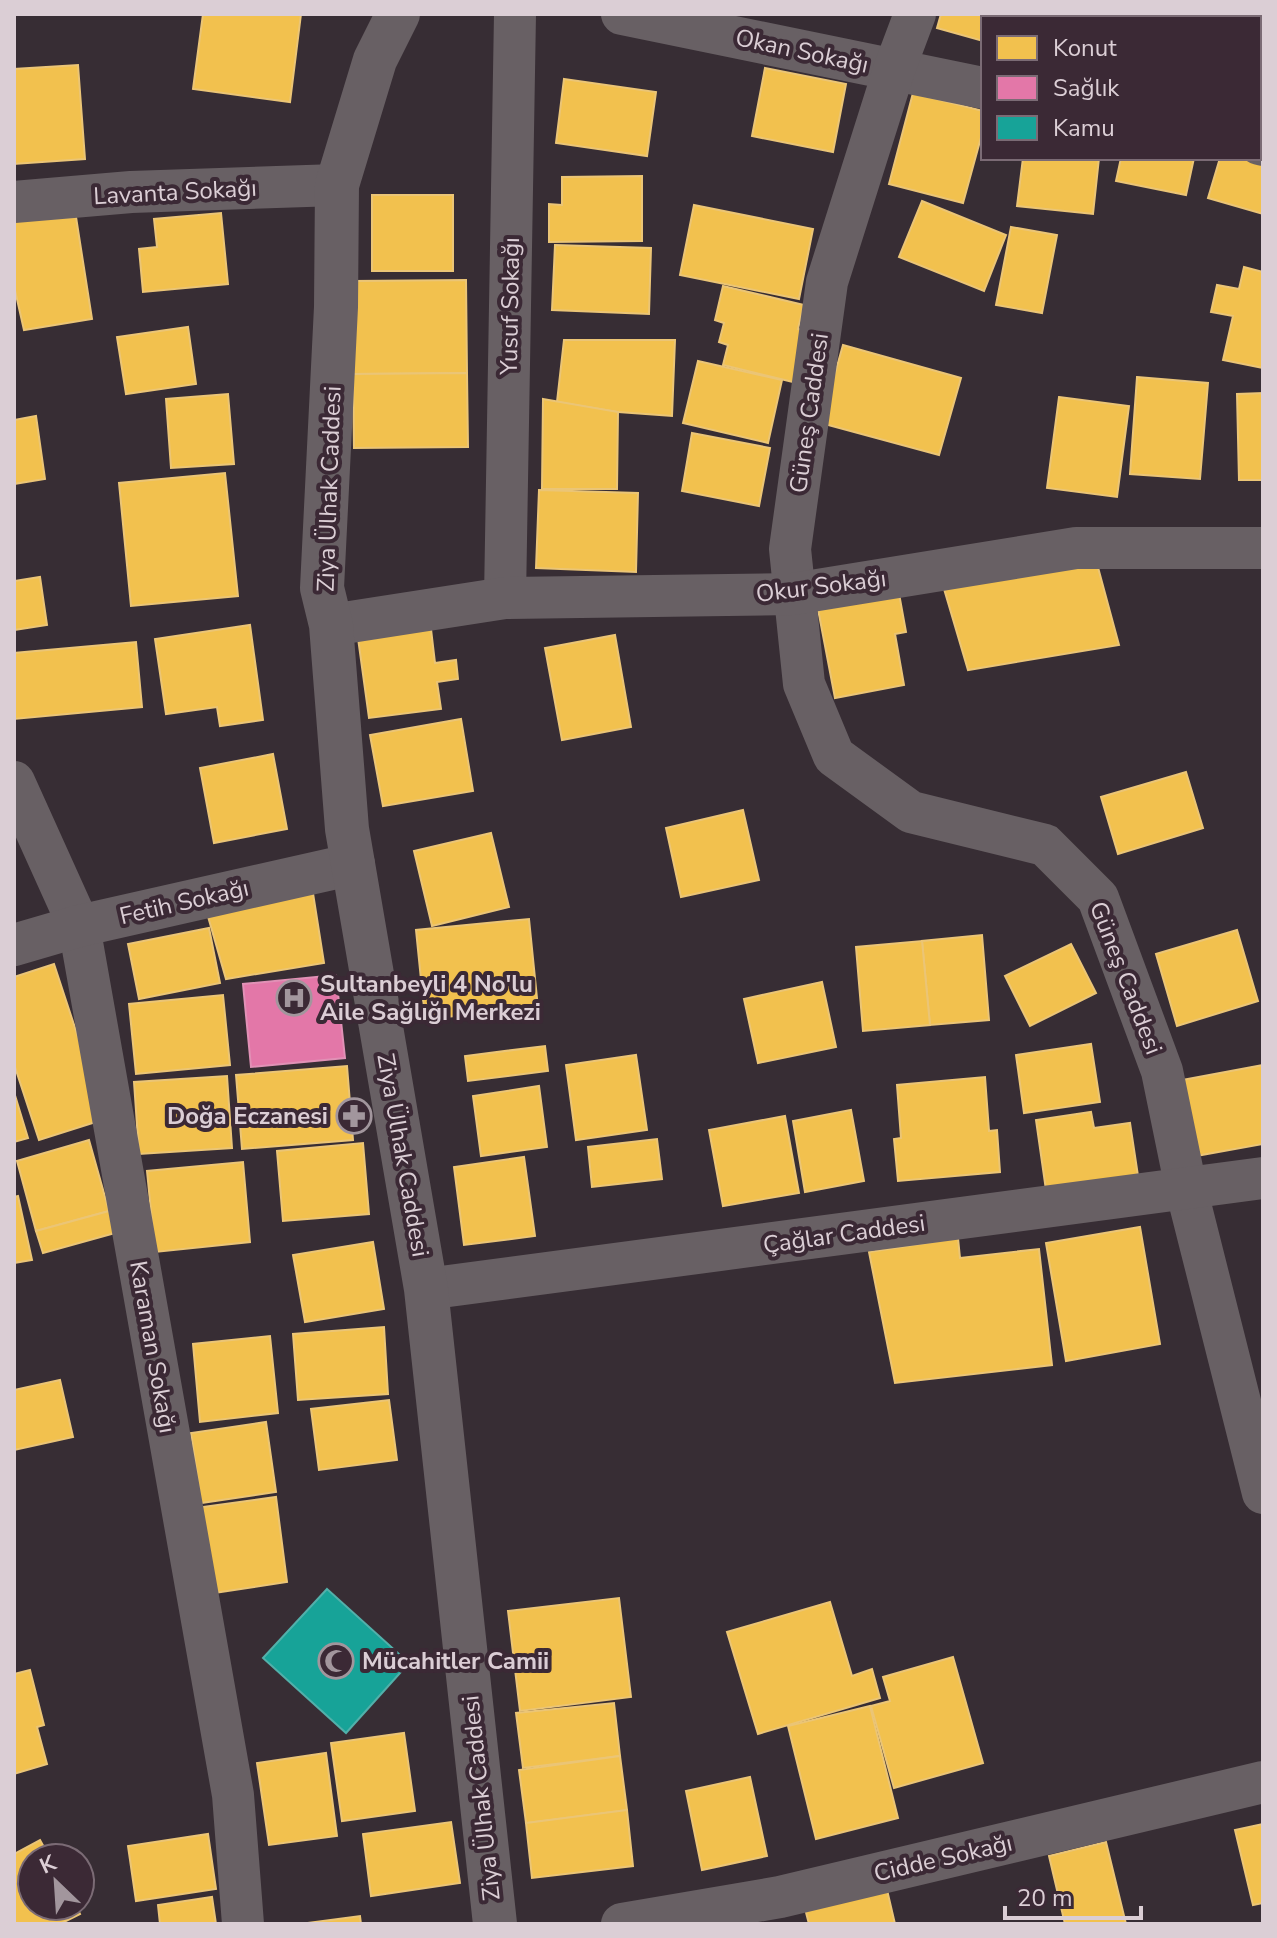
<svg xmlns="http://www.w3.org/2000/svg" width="1277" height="1938" viewBox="0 0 1277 1938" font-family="'Nunito Sans',sans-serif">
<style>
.homes{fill:#f2c14e;stroke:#ebc576;stroke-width:2}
.health{fill:#e377a8;stroke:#e191b6;stroke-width:2}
.public{fill:#17a398;stroke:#52b0aa;stroke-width:2}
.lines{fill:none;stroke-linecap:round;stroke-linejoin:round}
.street{stroke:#686064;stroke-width:42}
.secondary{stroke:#686064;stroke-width:44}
.labels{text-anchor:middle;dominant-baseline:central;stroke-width:8;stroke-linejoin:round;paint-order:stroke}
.street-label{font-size:24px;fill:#dbced5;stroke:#3b2935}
.poi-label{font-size:24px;font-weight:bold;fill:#dbced5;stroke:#3b2935;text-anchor:start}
</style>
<rect width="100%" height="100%" fill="#372d34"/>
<g class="homes">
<path d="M203 14H301L290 102 193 89Z"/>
<path d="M941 14H1057L1056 18H983V41L937 28Z"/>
<path d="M78 65 85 159 14 164V69Z"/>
<path d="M765 68 846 84 833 152 752 136Z"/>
<path d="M564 79 656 92 647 156 556 143Z"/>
<path d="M913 93 983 111V130L963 203 889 184Z"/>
<path d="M1263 153V214L1208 198 1220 158H1259Z"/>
<path d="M1023 158H1099L1093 214 1017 206Z"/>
<path d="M1121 158H1194L1186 195 1116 181Z"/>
<path d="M642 176V241L549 242V204L562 205V177Z"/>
<rect x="372" y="195" width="81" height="76"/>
<path d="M922 201 1006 235 984 291 899 257Z"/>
<path d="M694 205 813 229 799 299 680 275Z"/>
<path d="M221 213 228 284 143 292 139 249 157 247 154 219Z"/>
<path d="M76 217 92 319 24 330 14 286V221Z"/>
<path d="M1011 227 1057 235 1042 313 996 305Z"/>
<path d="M555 245 651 248 649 314 552 310Z"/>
<path d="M1244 267 1263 272V368L1223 360 1233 316 1211 312 1217 285 1239 289Z"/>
<path d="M466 280 467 373 353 374V281Z"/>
<path d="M723 286 804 305 798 329 806 331 793 382 723 365 728 345 719 342 724 323 715 320Z"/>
<path d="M188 327 196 384 126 394 117 337Z"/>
<path d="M564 340H675L672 416 618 412 557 402Z"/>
<path d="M843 345 961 378 939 455 821 423Z"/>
<path d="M698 361 782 380 768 443 683 423Z"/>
<path d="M467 373 468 447 354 448 353 374Z"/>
<path d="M1137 377 1208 383 1200 479 1130 474Z"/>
<path d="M1263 393V480H1239L1237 394Z"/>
<path d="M228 394 234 464 171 468 166 399Z"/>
<path d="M1059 397 1129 406 1117 497 1047 488Z"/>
<path d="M543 399 618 412 617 489H542Z"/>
<path d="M36 416 45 479 14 484V420Z"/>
<path d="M692 433 770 448 759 506 682 491Z"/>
<path d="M225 473 238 596 131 606 119 483Z"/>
<path d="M539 490 638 493 636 572 536 568Z"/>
<path d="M1096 560 1119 645 968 670 942 582Z"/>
<path d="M40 577 47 625 14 630V581Z"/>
<path d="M898 588 906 632 895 634 904 685 835 698 817 604Z"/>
<path d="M250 625 263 720 220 726 217 707 166 714 155 639Z"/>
<path d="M431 629 435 663 456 660 458 679 437 682 441 709 369 718 358 638Z"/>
<path d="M615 635 631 727 562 740 545 648Z"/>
<path d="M136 642 142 707 14 719V653Z"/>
<path d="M461 719 473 791 383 806 370 735Z"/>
<path d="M273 754 287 829 214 843 200 768Z"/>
<path d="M1186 772 1203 828 1118 854 1101 797Z"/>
<path d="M743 810 759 880 681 897 666 828Z"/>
<path d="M491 833 509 907 432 926 414 851Z"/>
<path d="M312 887 324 963 226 979 205 906Z"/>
<path d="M529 919 538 1008 425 1019 416 930Z"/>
<path d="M209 928 220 983 139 999 128 944Z"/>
<path d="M1237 930 1258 1001 1177 1026 1156 954Z"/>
<path d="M982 935 989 1020 930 1025 922 941Z"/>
<path d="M922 941 930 1025 863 1031 856 947Z"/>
<path d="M1071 944 1096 993 1030 1026 1005 976Z"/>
<path d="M54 964 105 1119 39 1140 14 1064V977Z"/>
<path d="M822 982 836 1047 758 1063 744 999Z"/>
<path d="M223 995 230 1065 136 1074 129 1004Z"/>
<path d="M1091 1044 1100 1102 1024 1113 1016 1055Z"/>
<path d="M545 1046 548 1071 468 1081 465 1056Z"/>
<path d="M636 1055 647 1130 576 1140 566 1065Z"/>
<path d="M1263 1065V1144L1196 1156 1182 1080Z"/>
<path d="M347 1066 353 1140 242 1149 236 1075Z"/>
<path d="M227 1076 232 1148 139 1154 134 1082Z"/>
<path d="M985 1077 989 1131 997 1130 1000 1172 898 1181 894 1139 901 1138 897 1085Z"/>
<path d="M539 1086 547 1147 481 1156 473 1096Z"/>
<path d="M14 1092 28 1138 14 1142Z"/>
<path d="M851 1110 864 1181 805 1192 793 1121Z"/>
<path d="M1091 1112 1094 1128 1130 1123 1138 1176 1046 1190 1036 1120Z"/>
<path d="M785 1116 799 1193 723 1206 709 1130Z"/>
<path d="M657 1139 662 1179 592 1187 588 1147Z"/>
<path d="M89 1140 109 1211 36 1231 17 1161Z"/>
<path d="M363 1143 369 1214 283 1221 277 1151Z"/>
<path d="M524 1157 535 1236 464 1245 454 1167Z"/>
<path d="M243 1162 250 1242 155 1252 147 1171Z"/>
<path d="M18 1196 32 1260 14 1263V1197Z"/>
<path d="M109 1211 115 1233 43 1253 36 1231Z"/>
<path d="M1140 1227 1160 1344 1066 1361 1046 1243Z"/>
<path d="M958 1238 960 1258 1039 1249 1052 1365 895 1383 869 1252Z"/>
<path d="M373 1242 384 1309 305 1322 293 1255Z"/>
<path d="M384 1327 388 1394 298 1400 293 1334Z"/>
<path d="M270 1336 278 1413 200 1422 193 1344Z"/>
<path d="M60 1380 73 1437 14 1450V1390Z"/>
<path d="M389 1400 397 1460 319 1470 311 1409Z"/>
<path d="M266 1422 276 1492 201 1503 191 1433Z"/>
<path d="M276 1497 287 1582 207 1594 195 1508Z"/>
<path d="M619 1598 631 1697 520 1711 508 1611Z"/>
<path d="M830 1602 852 1676 872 1669 880 1698 758 1734 727 1632Z"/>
<path d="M953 1657 983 1763 894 1788 871 1706 890 1701 883 1677Z"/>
<path d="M30 1670 44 1725 37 1727 47 1764 14 1774V1674Z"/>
<path d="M614 1703 620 1756 523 1768 516 1713Z"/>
<path d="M870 1706 898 1818 816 1839 788 1726Z"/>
<path d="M404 1733 415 1811 342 1821 331 1743Z"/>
<path d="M326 1753 337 1836 269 1845 257 1763Z"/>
<path d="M620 1756 627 1810 526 1823 519 1770Z"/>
<path d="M750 1777 767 1856 702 1870 686 1791Z"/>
<path d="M627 1810 633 1866 532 1878 526 1823Z"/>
<path d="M451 1822 460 1883 371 1896 363 1834Z"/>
<path d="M1263 1824V1903L1253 1905 1235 1830Z"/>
<path d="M208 1834 216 1889 136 1901 128 1846Z"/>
<path d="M40 1840 50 1858H32V1906H76L80 1914 60 1924H14V1854Z"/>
<path d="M1106 1842 1126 1924H1065L1049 1856Z"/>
<path d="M884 1877 895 1924H809L802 1897Z"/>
<path d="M212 1897 216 1924H160L158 1905Z"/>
<path d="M360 1916 361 1924H300Z"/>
</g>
<path class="health" d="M336 975 345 1058 251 1067 243 984Z"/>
<path class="public" d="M327 1589 409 1663 346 1733 263 1658Z"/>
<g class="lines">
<g class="street">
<path d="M622 14 983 88"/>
<path d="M915 14 894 70 827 282 790 549 804 684 834 756 911 812 1045 845 1098 898 1162 1071 1186 1188 1263 1493"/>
<path d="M1259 144 1263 145"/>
<path d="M14 202 131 192 337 185"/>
<path d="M505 598 515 14"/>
<path d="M331 625 505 598 793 594 1076 548H1263"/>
<path d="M14 782 79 926 233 1795 243 1924"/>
<path d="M14 945 79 926 354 864"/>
<path d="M426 1289 1263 1178"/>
<path d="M622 1924 780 1897 1263 1782"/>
</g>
<path class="secondary" d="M398 14 375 60 337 185 336 307 322 588 331 625 347 829 426 1289 495 1924"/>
</g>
<defs>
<symbol id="hospital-ring" viewBox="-11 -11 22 22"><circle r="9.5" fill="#3b2935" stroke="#a2969d" stroke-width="1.5"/><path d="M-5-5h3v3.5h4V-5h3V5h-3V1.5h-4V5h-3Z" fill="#a2969d"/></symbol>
<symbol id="pharmacy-ring" viewBox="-11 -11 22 22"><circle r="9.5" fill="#3b2935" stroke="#a2969d" stroke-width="1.5"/><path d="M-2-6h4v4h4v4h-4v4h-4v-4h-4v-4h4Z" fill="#a2969d"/></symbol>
<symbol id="mosque-ring" viewBox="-11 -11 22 22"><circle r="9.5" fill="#3b2935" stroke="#a2969d" stroke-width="1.5"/><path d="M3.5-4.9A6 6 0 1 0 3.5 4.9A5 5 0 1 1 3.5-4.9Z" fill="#a2969d"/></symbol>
</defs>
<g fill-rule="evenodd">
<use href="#hospital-ring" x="274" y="978" width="40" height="40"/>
<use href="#pharmacy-ring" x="334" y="1096" width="40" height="40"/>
<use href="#mosque-ring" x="316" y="1641" width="40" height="40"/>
</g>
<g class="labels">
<g class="street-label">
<text transform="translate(802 51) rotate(12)">Okan Sokağı</text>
<text transform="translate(175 192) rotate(-3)">Lavanta Sokağı</text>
<text transform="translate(510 306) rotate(-89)">Yusuf Sokağı</text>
<text transform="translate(809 413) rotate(-82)">Güneş Caddesi</text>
<text transform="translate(329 489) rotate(-88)">Ziya Ülhak Caddesi</text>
<text transform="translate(821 586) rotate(-7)">Okur Sokağı</text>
<text transform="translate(184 902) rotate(-13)">Fetih Sokağı</text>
<text transform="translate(1126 978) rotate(69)">Güneş Caddesi</text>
<text transform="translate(403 1155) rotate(80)">Ziya Ülhak Caddesi</text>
<text transform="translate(844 1234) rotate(-8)">Çağlar Caddesi</text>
<text transform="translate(153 1347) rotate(80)">Karaman Sokağı</text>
<text transform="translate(481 1798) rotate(-96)">Ziya Ülhak Caddesi</text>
<text transform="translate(943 1858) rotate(-13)">Cidde Sokağı</text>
</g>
<g class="poi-label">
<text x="320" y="984">Sultanbeyli 4 No'lu<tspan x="320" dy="28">Aile Sağlığı Merkezi</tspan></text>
<text x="328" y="1116" text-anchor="end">Doğa Eczanesi</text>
<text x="362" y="1661">Mücahitler Camii</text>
</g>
</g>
<rect width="1277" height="1938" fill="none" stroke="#dbced5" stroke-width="32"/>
<rect x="981" y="16" width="280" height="144" fill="#3b2935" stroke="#7b6b75" stroke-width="2"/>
<rect x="997" y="36" width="40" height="24" fill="#f2c14e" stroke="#7b6b75" stroke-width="2"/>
<text x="1053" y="56" font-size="24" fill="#dbced5">Konut</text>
<rect x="997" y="76" width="40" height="24" fill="#e377a8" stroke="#7b6b75" stroke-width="2"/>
<text x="1053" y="96" font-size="24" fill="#dbced5">Sağlık</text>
<rect x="997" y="116" width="40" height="24" fill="#17a398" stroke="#7b6b75" stroke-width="2"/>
<text x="1053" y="136" font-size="24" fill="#dbced5">Kamu</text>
<g transform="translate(56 1882) rotate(335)"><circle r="38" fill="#3b2935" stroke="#7b6b75" stroke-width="2"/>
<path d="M0-6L14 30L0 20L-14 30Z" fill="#a2969d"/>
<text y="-12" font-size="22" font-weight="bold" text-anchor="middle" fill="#dbced5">K</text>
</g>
<path d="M1005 1906v12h136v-12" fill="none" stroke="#dbced5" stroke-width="4"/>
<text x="1017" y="1906" font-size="24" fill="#dbced5" stroke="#3b2935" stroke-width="6" paint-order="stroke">20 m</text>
</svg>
